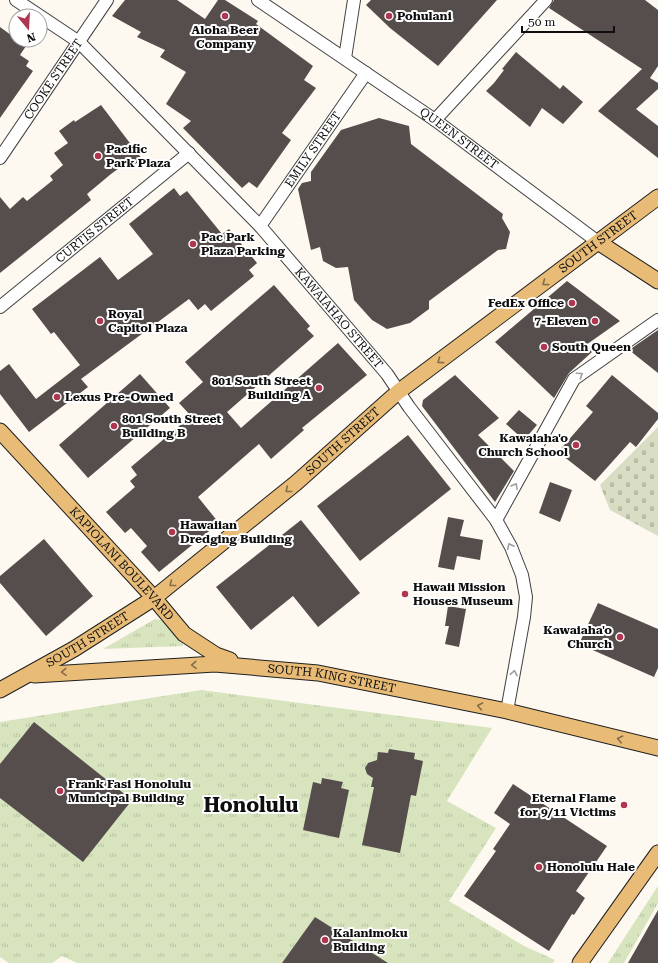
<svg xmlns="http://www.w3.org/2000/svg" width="658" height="963" viewBox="0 0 658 963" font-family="'Roboto Serif',serif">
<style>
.grass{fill:url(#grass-tufts)}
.cemetery{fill:url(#cemetery-stones)}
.building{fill:#564e4c}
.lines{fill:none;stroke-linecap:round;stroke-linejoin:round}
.minor-casing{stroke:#414141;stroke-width:14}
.major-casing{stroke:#1f1f1f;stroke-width:17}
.minor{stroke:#fff;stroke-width:12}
.major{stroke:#e8bc76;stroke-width:15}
.oneway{stroke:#866e47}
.oneway2{stroke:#9f9f9f}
.poi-dot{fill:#ae364e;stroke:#fff;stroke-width:1.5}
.labels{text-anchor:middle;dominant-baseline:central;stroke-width:4;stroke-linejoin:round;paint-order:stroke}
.poi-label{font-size:12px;font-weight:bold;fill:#0e0e0e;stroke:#fff;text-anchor:start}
.street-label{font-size:12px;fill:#0e0e0e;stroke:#fff}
.town-label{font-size:20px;font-weight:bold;fill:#0e0e0e;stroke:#fff}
</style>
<defs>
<pattern id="grass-tufts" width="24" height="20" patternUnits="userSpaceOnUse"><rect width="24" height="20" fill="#d7e4be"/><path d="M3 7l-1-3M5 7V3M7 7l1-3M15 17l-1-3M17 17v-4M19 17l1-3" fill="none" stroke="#b7c2a2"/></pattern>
<pattern id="cemetery-stones" width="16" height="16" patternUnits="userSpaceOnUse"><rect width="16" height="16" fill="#d9ddc4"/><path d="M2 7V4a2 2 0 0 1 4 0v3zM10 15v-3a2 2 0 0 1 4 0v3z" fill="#b9bca7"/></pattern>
</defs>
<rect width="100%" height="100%" fill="#fdf9f1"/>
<g class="grass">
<path d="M155 619 161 620 183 641V646L103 649Z"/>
<path d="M201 690 492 728 447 801 496 828 449 901 524 946 555 960 553 963H77L62 956 52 963H9L0 957V722Z"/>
<path d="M658 886V903L624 963H608Z"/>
</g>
<path class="cemetery" d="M658 427V536L610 510 600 485Z"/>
<g class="building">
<path d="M125 0H177L205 19 218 0H225L258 21 256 24 313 66 304 80 316 88 282 133 291 140 257 188 249 182 242 188 183 128 191 121 166 104 186 72 160 57 165 50 137 37 141 32 112 16Z"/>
<path d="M371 0H497L438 66 390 28 366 5Z"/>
<path d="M554 0H645L658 10V66L650 78 658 83V89L636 109 658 126V158L598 111 642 69 549 8Z"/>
<path d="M0 27 26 46 20 55 29 61 26 66 33 71 0 118Z"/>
<path d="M516 52 560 89 563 85 583 102 563 124 542 108 530 127 486 91 494 83 504 70 502 69Z"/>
<path d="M101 105 142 159 130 168 126 163 111 174 87 194 91 200 0 273V197L10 209 23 197 27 201 53 180 50 176 63 165 54 153 68 143 59 131 74 120 75 122Z"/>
<path d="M379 118 409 126 411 144 503 214 502 218 510 232 506 249 498 250 429 301V309L410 323 387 329 372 320 354 300 348 267 336 268 323 261 320 247 311 250 298 189 302 183 311 181V172L341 130Z"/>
<path d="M174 188 180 196 187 191 222 234 229 229 257 263 249 270 254 276 211 311 205 304 198 310 189 299 81 379 88 387 29 432 0 394V371L9 364 36 399 80 365 54 332 51 334 32 309 100 257 118 280 153 254 129 224Z"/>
<path d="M567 281 620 321 586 345 592 352 569 373 554 398 495 342Z"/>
<path d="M274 285 310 326 307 329 314 336 227 412 241 428 338 343 367 375 302 428 304 430 271 459 259 444 198 497 219 523 159 572 141 552 147 546 131 528 125 533 106 512 135 487 130 481 137 475 131 467 191 416 179 403 203 382 185 362Z"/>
<path d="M658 330V373L629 350Z"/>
<path d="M140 374 170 408 88 478 59 445Z"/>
<path d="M455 375 499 418 478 435 514 471 495 502 422 406 423 400Z"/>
<path d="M612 375 658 413V419L636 447 630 442 595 481 558 452 593 412 586 406Z"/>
<path d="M519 410 537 425 524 440 506 424Z"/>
<path d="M408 435 451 489 360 561 317 506Z"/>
<path d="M550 482 572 490 560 522 539 513Z"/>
<path d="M448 517 464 520 460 536 483 540 480 560 457 556 454 570 438 567Z"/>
<path d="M301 520 360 593 318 627 293 596 251 630 216 587Z"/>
<path d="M44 539 93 596 46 636 0 583V576Z"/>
<path d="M598 603 658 629V668L654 677 579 644Z"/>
<path d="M448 606 466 609 459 647 445 644 449 626H445Z"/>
<path d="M34 722 132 800 83 862 0 798V764Z"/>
<path d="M389 749 415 753 414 759 423 761 416 796 411 795 400 853 362 845 374 787H371L373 778 367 774 365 768 368 763 377 760 378 752 388 753Z"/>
<path d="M322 778 343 782 341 788 349 790 339 838 303 830 313 782 321 784Z"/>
<path d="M513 784 607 846 576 891 585 898 574 915 572 914 549 951 464 896 496 851 493 849 510 824 494 813Z"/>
<path d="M658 910V963H628Z"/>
<path d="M315 917 388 963H282Z"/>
</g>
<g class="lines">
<defs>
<g id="minor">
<path id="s1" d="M16 0 79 42 260 226 387 374 409 407 496 520 511 547 522 575 526 597 524 617 507 711"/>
<path id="s2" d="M258 0 435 120 598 242"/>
<path d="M345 58 354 0"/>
<path d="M435 120 546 0"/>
<path id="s3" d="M0 158 107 0"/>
<path id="s4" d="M260 226 366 73"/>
<path id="s5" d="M0 307 189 153"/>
<path d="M496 520 574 379 658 320"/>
</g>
<g id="major">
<path d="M598 242 658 281"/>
<path id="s6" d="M0 431 154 598 184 634 216 655 230 660"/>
<path id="s7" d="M34 675 215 664 318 673 507 711 658 748"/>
<path id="s8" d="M0 690 74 649 154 598 296 483 398 392 658 197"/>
<path d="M580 963 658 853"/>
</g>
</defs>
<use href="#minor" class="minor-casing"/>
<use href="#major" class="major-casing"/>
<use href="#minor" class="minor"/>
<use href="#major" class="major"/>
</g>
<defs><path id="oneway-chevron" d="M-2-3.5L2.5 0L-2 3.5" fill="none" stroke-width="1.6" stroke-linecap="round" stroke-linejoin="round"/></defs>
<g class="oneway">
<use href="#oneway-chevron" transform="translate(545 283) rotate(143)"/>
<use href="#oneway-chevron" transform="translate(440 361) rotate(144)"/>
<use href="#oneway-chevron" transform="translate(288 490) rotate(141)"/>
<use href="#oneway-chevron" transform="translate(172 584) rotate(142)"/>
<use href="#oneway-chevron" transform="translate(194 665) rotate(177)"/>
<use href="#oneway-chevron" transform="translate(64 672) rotate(177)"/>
<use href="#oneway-chevron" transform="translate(480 706) rotate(-169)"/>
<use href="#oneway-chevron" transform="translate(620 739) rotate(-167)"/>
</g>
<g class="oneway2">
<use href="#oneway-chevron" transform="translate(580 375) rotate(-35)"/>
<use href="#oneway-chevron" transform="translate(515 486) rotate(-61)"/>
<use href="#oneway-chevron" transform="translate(510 546) rotate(-116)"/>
<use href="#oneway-chevron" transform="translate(514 673) rotate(-79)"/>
</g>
<g class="poi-dot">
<circle cx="225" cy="16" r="4"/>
<circle cx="389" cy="16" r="4"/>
<circle cx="98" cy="156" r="4"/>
<circle cx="193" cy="244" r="4"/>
<circle cx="572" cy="303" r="4"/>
<circle cx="100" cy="321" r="4"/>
<circle cx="595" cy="321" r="4"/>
<circle cx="544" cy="347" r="4"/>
<circle cx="319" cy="388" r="4"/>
<circle cx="57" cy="397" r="4"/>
<circle cx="114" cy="426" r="4"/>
<circle cx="576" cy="445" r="4"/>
<circle cx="172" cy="532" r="4"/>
<circle cx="405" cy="594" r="4"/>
<circle cx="620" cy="637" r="4"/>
<circle cx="60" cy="791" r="4"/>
<circle cx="624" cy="805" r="4"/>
<circle cx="539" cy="867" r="4"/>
<circle cx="325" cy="940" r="4"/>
</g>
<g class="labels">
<g class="poi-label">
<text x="397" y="16">Pohulani</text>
<text x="225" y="30" text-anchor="middle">Aloha Beer<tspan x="225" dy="14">Company</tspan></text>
<text x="106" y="149">Pacific<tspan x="106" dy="14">Park Plaza</tspan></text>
<text x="201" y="237">Pac Park<tspan x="201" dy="14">Plaza Parking</tspan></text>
<text x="564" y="303" text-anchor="end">FedEx Office</text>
<text x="108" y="314">Royal<tspan x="108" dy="14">Capitol Plaza</tspan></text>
<text x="587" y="321" text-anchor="end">7-Eleven</text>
<text x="552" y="347">South Queen</text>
<text x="311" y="381" text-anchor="end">801 South Street<tspan x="311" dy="14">Building A</tspan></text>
<text x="65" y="397">Lexus Pre-Owned</text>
<text x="122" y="419">801 South Street<tspan x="122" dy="14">Building B</tspan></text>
<text x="568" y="438" text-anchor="end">Kawaiaha'o<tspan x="568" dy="14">Church School</tspan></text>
<text x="180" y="525">Hawaiian<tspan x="180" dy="14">Dredging Building</tspan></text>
<text x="413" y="587">Hawaii Mission<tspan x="413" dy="14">Houses Museum</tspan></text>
<text x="612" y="630" text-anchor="end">Kawaiaha'o<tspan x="612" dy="14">Church</tspan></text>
<text x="68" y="784">Frank Fasi Honolulu<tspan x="68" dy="14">Municipal Building</tspan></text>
<text x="616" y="798" text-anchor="end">Eternal Flame<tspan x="616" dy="14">for 9/11 Victims</tspan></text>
<text x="547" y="867">Honolulu Hale</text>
<text x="333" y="933">Kalanimoku<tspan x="333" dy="14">Building</tspan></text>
</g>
<g class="street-label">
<text stroke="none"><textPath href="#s3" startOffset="95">COOKE STREET</textPath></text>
<text stroke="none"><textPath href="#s2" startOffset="244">QUEEN STREET</textPath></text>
<text stroke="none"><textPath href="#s4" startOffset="93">EMILY STREET</textPath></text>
<text stroke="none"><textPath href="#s5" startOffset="122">CURTIS STREET</textPath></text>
<text stroke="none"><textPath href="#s8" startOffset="749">SOUTH STREET</textPath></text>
<text stroke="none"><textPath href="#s1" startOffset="455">KAWAIAHAO STREET</textPath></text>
<text stroke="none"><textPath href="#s8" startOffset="425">SOUTH STREET</textPath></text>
<text stroke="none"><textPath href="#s6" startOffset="180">KAPIOLANI BOULEVARD</textPath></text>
<text stroke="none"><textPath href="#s8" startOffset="101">SOUTH STREET</textPath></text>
<text stroke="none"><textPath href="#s7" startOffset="299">SOUTH KING STREET</textPath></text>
</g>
<g class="town-label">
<text x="251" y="805">Honolulu</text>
</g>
</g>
<g transform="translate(28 28) rotate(162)"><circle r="19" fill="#ffffff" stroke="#9f9f9f"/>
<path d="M0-3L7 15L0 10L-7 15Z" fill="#ae364e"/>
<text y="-6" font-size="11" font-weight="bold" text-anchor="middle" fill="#0e0e0e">N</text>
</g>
<path d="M522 26v6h92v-6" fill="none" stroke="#0e0e0e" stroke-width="2"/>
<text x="528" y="26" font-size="12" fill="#0e0e0e" stroke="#ffffff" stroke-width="3" paint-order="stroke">50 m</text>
</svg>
